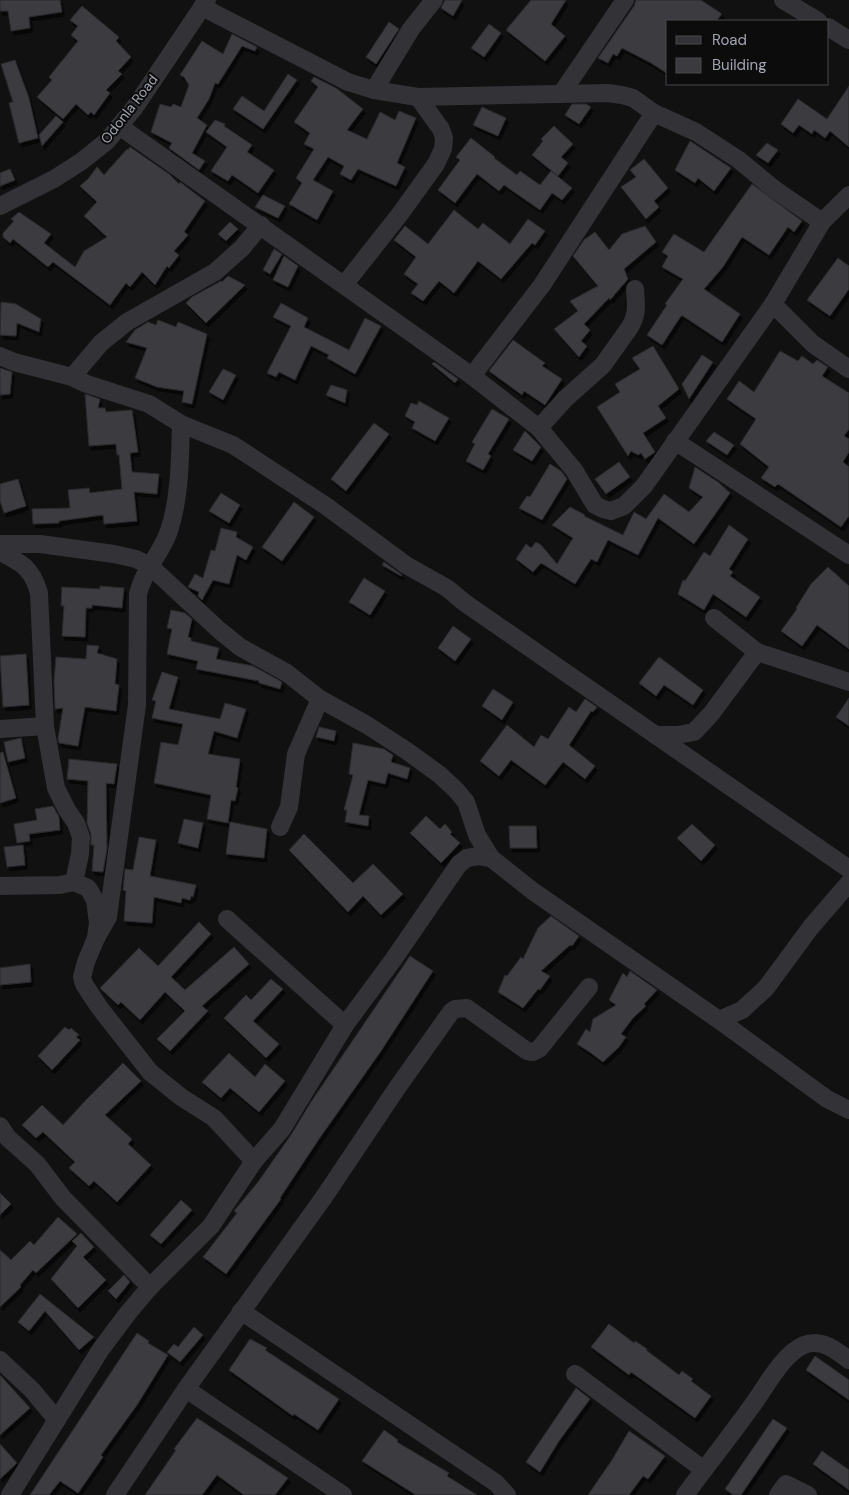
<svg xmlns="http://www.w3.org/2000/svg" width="849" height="1495" viewBox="0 0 849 1495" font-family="'DM Sans',sans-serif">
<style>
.building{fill:#3b3b3f;stroke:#2b2b2e;filter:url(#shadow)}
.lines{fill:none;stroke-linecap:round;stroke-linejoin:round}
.minor{stroke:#323237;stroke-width:18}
.labels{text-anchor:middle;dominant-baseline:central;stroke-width:4;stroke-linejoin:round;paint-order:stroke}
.street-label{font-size:14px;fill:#a3a5b2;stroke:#0c0c0d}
</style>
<defs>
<filter id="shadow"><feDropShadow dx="2.5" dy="4" stdDeviation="0" flood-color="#0009"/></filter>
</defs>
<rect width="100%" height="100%" fill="#111112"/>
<g class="building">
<path d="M0 0H60L62 12 29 17 30 28 11 31 8 11H0Z"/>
<path d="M445 0H462L453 16 441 8Z"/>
<path d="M531 0H566L551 24 565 36 545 61 506 30Z"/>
<path d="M636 0H701L722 14 716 21H668V74L651 63 622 48 617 56 613 54 608 63 598 58 634 6Z"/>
<path d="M82 6 119 37 116 41 131 57 118 71 122 74 106 90 110 93 94 115 91 112 88 115 76 104 63 119 37 97 52 80 49 77 78 41 71 35 78 26 70 20Z"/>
<path d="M389 22 399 29 376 64 366 57Z"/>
<path d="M489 24 501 33 484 57 471 48Z"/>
<path d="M232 34 257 47 255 51 242 46 218 84 215 83 209 99 197 118 207 125 192 153 205 161 199 170 169 148 172 143 151 132 160 104 171 107 173 104 181 107 189 85 184 77 180 75 202 41 223 54Z"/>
<path d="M15 60 29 98 38 138 19 143 9 103 13 102 1 64Z"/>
<path d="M288 74 297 80 263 129 233 109 242 96 264 111Z"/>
<path d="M314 77 336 88 363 109 347 130 367 139 380 112 395 120 399 111 416 118 397 163 405 167 396 186 358 169 351 180 340 174 344 166 328 157 313 180 333 191 317 220 289 204 302 183 296 178 314 149 304 144 310 133 294 122 318 87 311 81Z"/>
<path d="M849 86V147L830 131 825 138 814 130 812 134 799 125 793 133 781 124 798 99 827 119Z"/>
<path d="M572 104H586L591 107 579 124 565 115Z"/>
<path d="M482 107 506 118 498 136 473 125Z"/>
<path d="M56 116 63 122 42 146 39 135Z"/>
<path d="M215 120 225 124 224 126 252 145 247 152 274 170 258 193 232 175 228 181 211 171 227 147 206 132Z"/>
<path d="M554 126 573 144 561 157 568 163 558 176 532 155 543 141 541 139Z"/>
<path d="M471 138 495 157 494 158 517 175 520 171 540 185 551 171 572 188 562 200 552 193 540 210 504 185 499 191 477 174 455 203 438 190 460 160 456 157Z"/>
<path d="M690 141 731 168 714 191 698 178 695 183 675 170Z"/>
<path d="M767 143 778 150 768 163 756 155Z"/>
<path d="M130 147 169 174 179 184 180 182 205 201 184 232 188 235 174 251 179 255 169 268 167 266 155 285 142 272 130 287 126 283 110 305 53 262 48 267 13 239 10 243 3 237V233L14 221 11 219 19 212 51 234 44 243 75 267 84 251 107 237 84 216 97 202 80 186 88 179 97 167 104 175 127 149 128 150Z"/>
<path d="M644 159 668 188 654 201 659 207 646 219 621 187 636 177 630 170Z"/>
<path d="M10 169 15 180 0 186V173Z"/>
<path d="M752 184 802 221 794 232 788 227 769 255 742 237 723 267 704 289 740 314 722 342 683 316H681L662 345 647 335 667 305 665 304 683 279 662 267 668 256 662 252 674 234 704 252Z"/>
<path d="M263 195 285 206 278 218 255 207Z"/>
<path d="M454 210 478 229 483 223 510 244 528 219 545 231 535 245 532 243 501 279 478 261 454 293 439 281 423 301 411 293 418 284 404 274 416 257 394 240 405 226 428 244Z"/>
<path d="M230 222 238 229 226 241 218 234Z"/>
<path d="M645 226 656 242 624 269 628 279 610 300 609 298 584 324 590 330 581 341 587 346 579 357 554 329 578 311 570 301 598 286 573 256 584 240 595 232 609 250 622 234Z"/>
<path d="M274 249 282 254 270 274 263 270Z"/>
<path d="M284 256 298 266 288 287 273 280Z"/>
<path d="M838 258 849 266V289L830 316 807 300Z"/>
<path d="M228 276 245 285 206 323 186 303 192 297 221 281 222 282Z"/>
<path d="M1 302 16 304 41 319 39 332 17 323 16 336 0 335Z"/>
<path d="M281 303 308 318 304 327 349 350 365 318 381 326 355 374 327 358 329 355 311 346 295 380 279 372 276 377 267 373 291 326 273 317Z"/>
<path d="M158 320 176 327 178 322 207 334 192 404 182 402 184 391 157 387 135 378 147 348 126 342 135 330 148 322 156 325Z"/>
<path d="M513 340 545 363 542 366 562 379 545 405 524 391 522 395 489 371Z"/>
<path d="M653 346 679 389 658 406 666 418 643 433 655 452 645 459 641 453 638 455 631 451 628 456 597 407 620 392 615 384 640 369 632 358Z"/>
<path d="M780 351 798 361 802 356 813 364 817 360 828 367 822 376 849 393V429L844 436 849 439V452L843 462 849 467V516L841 527 778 484 775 487 761 478 769 467 740 444 756 419 727 399 739 381 754 392Z"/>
<path d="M702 355 713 362 689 399 682 384Z"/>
<path d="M434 362 458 379 455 383 432 364Z"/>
<path d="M0 368 12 372 10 394 0 395Z"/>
<path d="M223 369 236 375 223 400 209 392Z"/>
<path d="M331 385 347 390 345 403 326 395Z"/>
<path d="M85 394 100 399 98 408H105L106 412 132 410 138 452 130 453 132 472 159 474 157 494 134 492 137 521 104 524 103 515 59 521V523L33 524 32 509 70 508 68 490 89 488 90 493 122 489 119 455H117L116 444 89 446Z"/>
<path d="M419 401 449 418 435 441 412 428 415 422 405 416 411 403 417 405Z"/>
<path d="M492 409 509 419 488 454 491 456 483 470 466 461 475 444 472 442Z"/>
<path d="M374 423 389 434 346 491 331 479Z"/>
<path d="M525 431 541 447 532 461 513 450Z"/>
<path d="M714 432 734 445 727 455 706 441Z"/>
<path d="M619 462 630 477 606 494 595 479Z"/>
<path d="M550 464 561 471 567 479 542 520 519 508 527 496 530 497Z"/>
<path d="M695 467 718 482 730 493 694 544 658 518 638 555 608 540 597 562 591 559 575 584 541 563 533 572 516 559 526 544 531 548 536 542 541 545 557 564 573 538 552 525 570 507 585 515 584 516 623 535 634 512 646 519 664 494 689 512 703 497 689 488Z"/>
<path d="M18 479 26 506 4 513 0 501V484Z"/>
<path d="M221 493 240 505 229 523 209 511Z"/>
<path d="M294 502 314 517 282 561 262 547Z"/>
<path d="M729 525 748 539 729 569 733 572 730 576 760 597 746 617 713 594 704 610 678 594 683 580 685 581 704 552 710 556Z"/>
<path d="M221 528 237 532 236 537 253 547 246 560 237 555 229 584 213 580 202 600 198 596 199 592 188 587 195 574 203 578 211 550 215 551Z"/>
<path d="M384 562 402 575 401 576 382 565Z"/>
<path d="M828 567 849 586V649L817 625 802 646 781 631 797 609 796 608 811 584Z"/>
<path d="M364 578 385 591 370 615 349 602Z"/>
<path d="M100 586 124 588 122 608 92 605V608H86L85 637 62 636 64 606H61L62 587 100 589Z"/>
<path d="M171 610 185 613 192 619 188 637 191 638V641L219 648 216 659 253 666 282 682 280 689 259 683V681L196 669 198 661 167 654 172 629 167 628Z"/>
<path d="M453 626 471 639 455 661 438 648Z"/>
<path d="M87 645 99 646 97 653 117 659 115 684 119 685 116 711 85 707 78 746 59 743 58 739 63 708 55 709 54 681 56 657 86 659Z"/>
<path d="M26 654 29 705 3 707 0 656Z"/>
<path d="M659 657 703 690 693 705 664 685 656 696 639 683Z"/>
<path d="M162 672 178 677 169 709 220 719 225 703 246 709 237 738 214 731 208 754 240 759 236 787 238 788 235 801 231 800 228 823 207 819 211 795 154 783 161 742 178 745 183 724 152 718 156 701 152 700Z"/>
<path d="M493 689 513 702 502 720 482 706Z"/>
<path d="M849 698V726L836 717Z"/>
<path d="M585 699 597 707 593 712 591 711 569 745 595 766 585 779 563 762 545 785 511 760 499 776 480 761 507 725 534 747 541 735 548 739 569 707 576 712Z"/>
<path d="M319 727 336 731 334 741 316 737Z"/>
<path d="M21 738 25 758 8 762 4 742Z"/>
<path d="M353 743 384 749 393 755 391 762 410 768 407 779 388 773 385 784 368 780 359 815 369 816 368 826 345 822 347 810H344L353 775 349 774Z"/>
<path d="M3 752 16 798 0 803V753Z"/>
<path d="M69 759 117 764 114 784 106 783 107 849 103 872 92 871 94 845H91V834L87 823 88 781 67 779Z"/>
<path d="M53 806 59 817 60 830 29 834 30 841 17 843 14 824 37 820 35 809Z"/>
<path d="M426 816 440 829 445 824 452 832 450 834 460 843 441 863 410 833Z"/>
<path d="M184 819 203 823 198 848 178 843Z"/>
<path d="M230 822 267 829 264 858 226 854Z"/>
<path d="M692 824 715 845 701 861 677 838Z"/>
<path d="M509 826H536L537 848H510Z"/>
<path d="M304 834 353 883 373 864 403 894 381 915 363 896 348 912 289 850Z"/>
<path d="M139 837 156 840 150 876 196 885 193 897 191 896 190 900 182 898 181 903 154 897 152 923 124 921 126 891 123 890 125 869 133 870Z"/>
<path d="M23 845 25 865 7 867 4 847Z"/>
<path d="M551 916 579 936 572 946 570 945 541 971 550 976 540 990 538 989 523 1008 498 992 505 975 507 976 521 957 523 959 538 928Z"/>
<path d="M199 922 211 934 171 977 185 990 234 947 249 964 202 1006 208 1011 170 1051 157 1039 185 1011 165 992 140 1020 121 1002 118 1005 100 988 139 948 158 966Z"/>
<path d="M410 956 433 971 381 1051 319 1139 280 1198 281 1199 226 1274 203 1257 237 1213 234 1211 258 1182 291 1135 311 1102Z"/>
<path d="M30 964 31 982 0 985V968Z"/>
<path d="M630 971 657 990 644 1004 646 1006 633 1018 621 1034 626 1037 619 1047 603 1062 588 1051 577 1044 586 1029 590 1032 593 1019 616 1005 609 1000 623 973 627 977Z"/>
<path d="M271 979 283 989 253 1021 279 1044 266 1058 224 1018 246 995 251 1000Z"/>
<path d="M65 1027 69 1030 71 1028 79 1035 76 1037 80 1040 52 1070 38 1056Z"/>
<path d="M229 1053 255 1077 265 1064 285 1081 259 1112 230 1088 221 1098 202 1082Z"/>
<path d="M123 1063 141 1081 105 1115 132 1139 128 1144 151 1165 117 1202 94 1181 89 1186 69 1168 75 1162 43 1132 36 1138 22 1125 42 1105 63 1125 85 1101Z"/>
<path d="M0 1193 11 1204 0 1215Z"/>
<path d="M181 1200 192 1210 161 1244 150 1235Z"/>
<path d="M58 1217 77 1234 36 1273 33 1270 20 1285 21 1287 0 1307V1250L11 1260 30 1241 34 1245Z"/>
<path d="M81 1233 94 1247 83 1257 106 1280 78 1308 51 1279 77 1246 72 1241Z"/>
<path d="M124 1275 130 1282 116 1299 108 1291Z"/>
<path d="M40 1294 94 1337 79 1350 45 1311 29 1331 18 1322Z"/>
<path d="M609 1324 634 1343 635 1341 647 1349 646 1350 679 1375 682 1371 693 1379 691 1381 711 1396 695 1418 631 1372 629 1375 591 1347Z"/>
<path d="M194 1327 203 1335 180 1362 167 1352 174 1344 178 1347Z"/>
<path d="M137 1333 149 1341 148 1343 168 1355 137 1405 101 1455 103 1457 78 1493 60 1481 49 1495H30Z"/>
<path d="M250 1339 267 1348 265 1350 339 1399 318 1430 294 1414 293 1416 229 1370Z"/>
<path d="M815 1356 849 1380V1400L806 1370Z"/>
<path d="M0 1375 30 1408 0 1435Z"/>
<path d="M576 1388 590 1399 559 1441 540 1472 526 1462Z"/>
<path d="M197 1418 288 1478 275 1495H244L217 1475 202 1495H145L176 1450 174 1449Z"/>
<path d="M773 1419 787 1428 741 1495H733L725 1489Z"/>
<path d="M384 1430 398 1440 397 1442 449 1473 447 1476 477 1495H416L362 1461Z"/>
<path d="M629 1431 665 1456 648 1479 643 1476 629 1495H588L612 1460Z"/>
<path d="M0 1444 17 1463 0 1479Z"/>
<path d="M822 1451 849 1470V1490L813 1464Z"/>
</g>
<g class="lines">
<g class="minor">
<path d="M783 0 818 21"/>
<path d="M202 7 348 82 374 90 418 97 607 93 622 95 633 98 654 113 696 132 739 160 774 189 822 222"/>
<path d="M828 27 849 40"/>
<path d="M374 90 411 29 434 0"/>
<path d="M561 94 625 0"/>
<path d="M119 126 472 376 539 428 574 470 595 505 603 509 611 511 624 506 644 486 773 304 822 222 849 195"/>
<path d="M0 206 54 179 82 161 107 141 135 107 207 0"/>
<path d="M344 285 400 214 436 164 443 149 444 138 441 129 418 97"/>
<path d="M773 304 813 344 849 369"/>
<path d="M0 356 14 362 72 377 87 384 149 404 181 424 233 445 326 506 406 565 447 588 465 603 849 869"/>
<path d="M472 376 542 285 654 113"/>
<path d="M72 377 101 343 127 322 215 272 242 248 261 225"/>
<path d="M539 428 565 399 603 365 630 327C638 314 636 304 635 289"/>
<path d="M675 441 849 555"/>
<path d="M0 544H40L114 554 136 559 150 566 219 630 240 647 287 673 320 699 367 725 407 751 440 775 456 790 466 802 477 835 491 858"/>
<path d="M0 552C22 563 32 568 39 593L45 726 56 788 67 810 76 823 81 837 80 854 74 882"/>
<path d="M714 618 757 652 849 682"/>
<path d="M0 729 45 726"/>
<path d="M655 735H677L694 732 711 714 757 652"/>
<path d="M280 827 289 807 296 754 320 699"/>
<path d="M0 886 60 885 74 882 88 888 95 900 98 923 96 938 86 962 82 977 84 984 99 1007 150 1072 181 1097 214 1118 254 1161"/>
<path d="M227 919 345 1025"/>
<path d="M96 938 108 917 137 705 138 594C143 571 161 554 169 531 180 497 180 460 181 424"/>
<path d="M719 1020 742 1010 766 988 811 927 849 883"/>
<path d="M0 1126 8 1138 37 1164 63 1198 150 1287"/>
<path d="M241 1311 496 1483 507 1495"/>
<path d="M0 1360 32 1390 57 1420"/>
<path d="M575 1374 704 1470"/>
<path d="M186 1389 343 1495"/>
<path d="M10 1495 101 1349 128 1313 150 1287 211 1226 254 1161 282 1129 345 1025 393 960 459 864 467 858 479 856 491 858 534 892 719 1020 827 1099 849 1110"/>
<path d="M115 1495 186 1389 324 1197 397 1088 451 1012 455 1009 467 1008 527 1051 533 1052 539 1049 589 987"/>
<path d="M685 1495C708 1464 732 1434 754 1403 767 1385 783 1354 804 1345 821 1338 836 1350 849 1360"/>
<path d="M778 1495 786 1484 808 1495"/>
</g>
</g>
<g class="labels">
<g class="street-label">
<text transform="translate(129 109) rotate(-52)">Odonla Road</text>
</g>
</g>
<rect x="666" y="20" width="162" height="65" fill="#0c0c0d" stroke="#48494f"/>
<rect x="676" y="36" width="25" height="8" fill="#323237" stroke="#48494f"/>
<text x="712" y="45" font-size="15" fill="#a3a5b2">Road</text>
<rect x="676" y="58" width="25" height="15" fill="#3b3b3f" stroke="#48494f"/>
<text x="712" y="70" font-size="15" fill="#a3a5b2">Building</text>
</svg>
